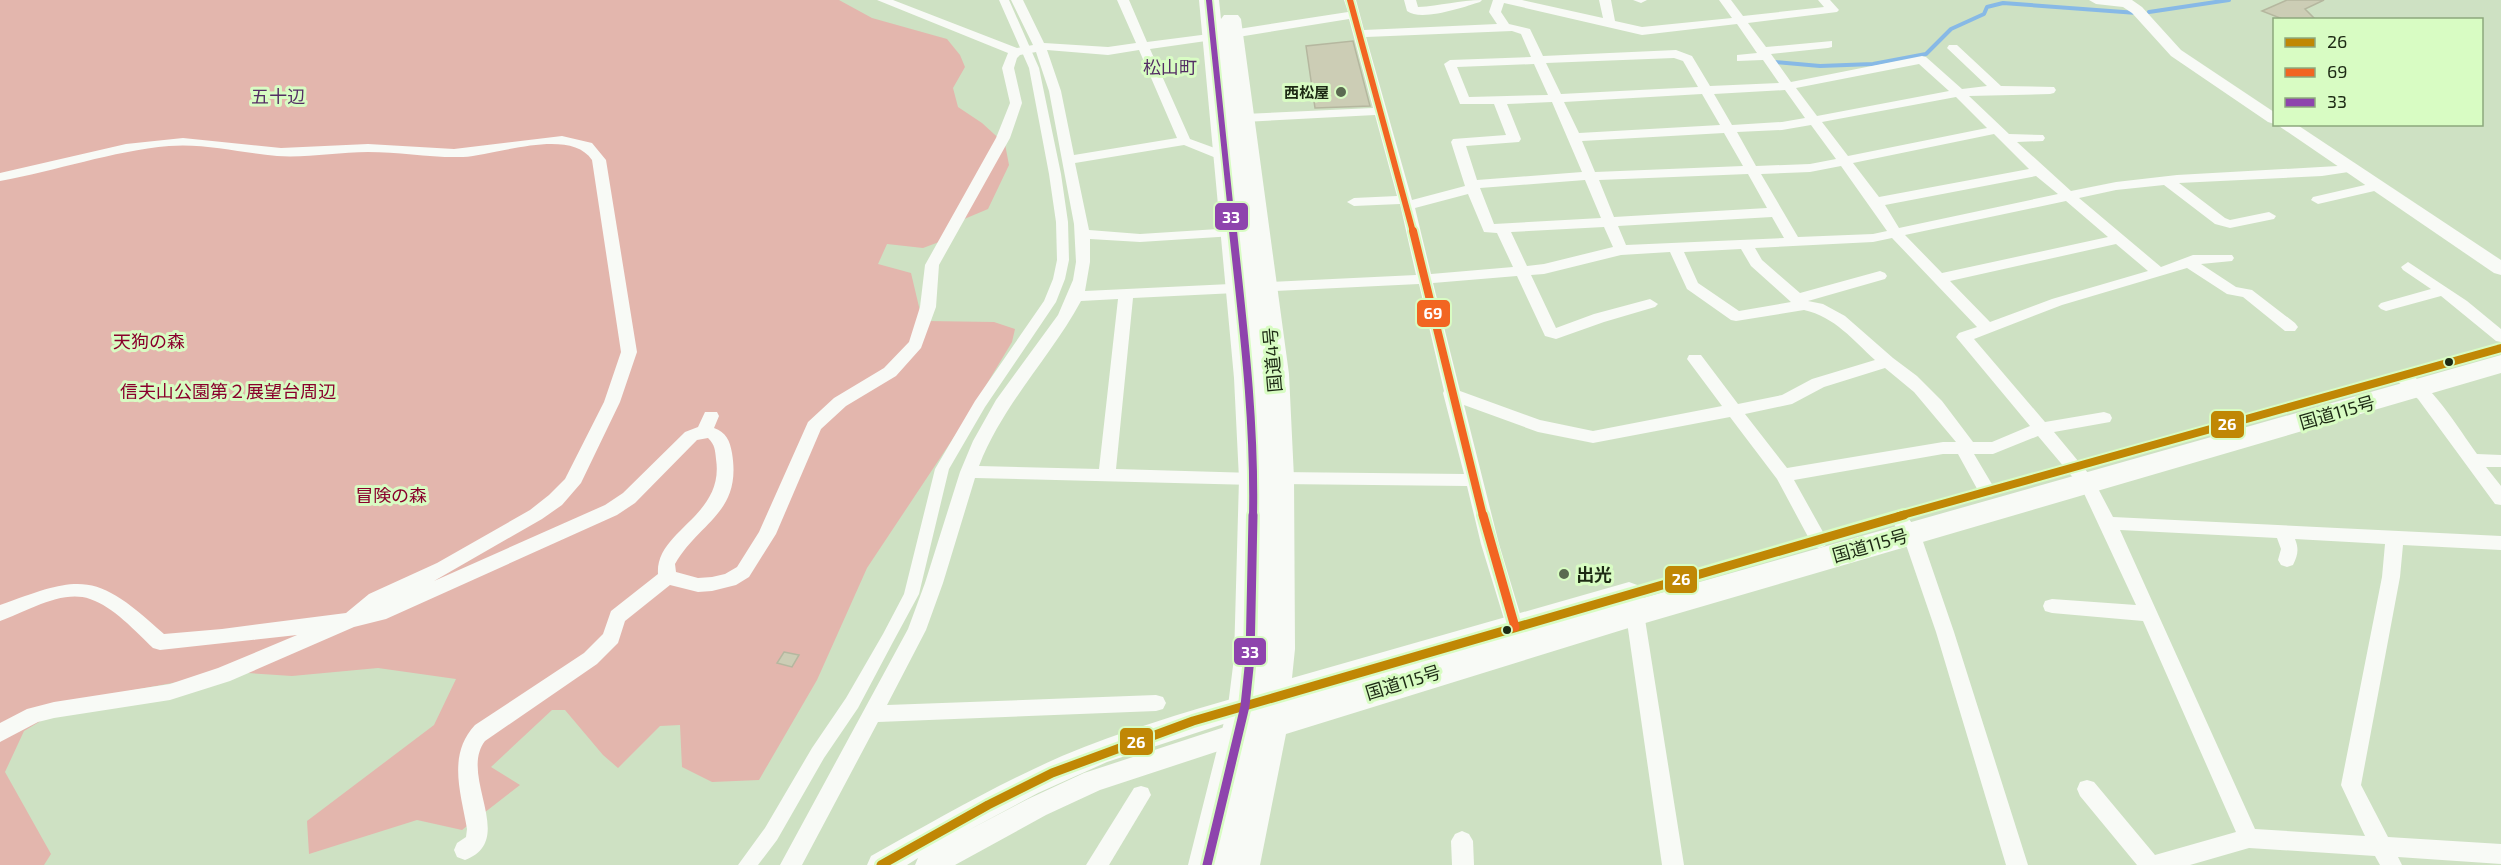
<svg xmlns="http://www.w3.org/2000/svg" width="2501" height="865" viewBox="0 0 2501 865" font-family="'Exo 2','Noto Sans JP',sans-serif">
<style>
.green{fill:#e3b6ad}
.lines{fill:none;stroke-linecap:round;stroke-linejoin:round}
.stream{stroke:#87b9e6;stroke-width:4}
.building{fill:#cccdb5;stroke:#b5b79f;stroke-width:1.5}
.pedestrian{fill:#f8faf6;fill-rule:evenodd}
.minor{fill:#f8faf6;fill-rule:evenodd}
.tertiary{fill:#f8faf6;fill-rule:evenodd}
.trunk{fill:#f8faf6;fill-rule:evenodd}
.bus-1-far1-casing{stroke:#d8fcc3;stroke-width:12}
.bus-1-casing{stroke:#d8fcc3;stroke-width:14}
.bus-2-far2-casing{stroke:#d8fcc3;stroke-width:10}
.bus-2-far1-casing{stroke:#d8fcc3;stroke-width:12}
.bus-2-casing{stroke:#d8fcc3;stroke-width:14}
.bus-3-far2-casing{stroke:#d8fcc3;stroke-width:10}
.bus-3-far1-casing{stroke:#d8fcc3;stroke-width:12}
.bus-3-casing{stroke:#d8fcc3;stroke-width:14}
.bus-1-far1{stroke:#c08705;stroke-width:8}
.bus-1{stroke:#c08705;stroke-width:9}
.bus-2-far2{stroke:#f26522;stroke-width:6}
.bus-2-far1{stroke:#f26522;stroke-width:8}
.bus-2{stroke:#f26522;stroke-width:9}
.bus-3-far2{stroke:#8e44ad;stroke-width:6}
.bus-3-far1{stroke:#8e44ad;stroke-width:8}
.bus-3{stroke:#8e44ad;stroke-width:9}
.poi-dot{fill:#5b6a51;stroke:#d8fcc3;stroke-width:2}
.bus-dot{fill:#1d2a14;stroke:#d8fcc3;stroke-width:2}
.labels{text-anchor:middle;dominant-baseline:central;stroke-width:6;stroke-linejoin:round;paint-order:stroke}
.far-poi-label{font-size:15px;font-weight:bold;fill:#1d2a14;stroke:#d8fcc3;text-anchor:end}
.far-quarter-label{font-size:18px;fill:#532d64;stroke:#d8fcc3}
.park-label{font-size:18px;fill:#89002c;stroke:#d8fcc3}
.street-label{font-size:18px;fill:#1d2a14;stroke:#d8fcc3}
.poi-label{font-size:18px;font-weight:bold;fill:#1d2a14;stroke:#d8fcc3;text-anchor:start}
.line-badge{stroke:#d8fcc3;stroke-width:2}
.badge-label{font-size:16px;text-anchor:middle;font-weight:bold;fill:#fff}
</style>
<rect width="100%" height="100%" fill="#cee1c3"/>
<path class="green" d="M0 0H839L872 18 947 39 960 55 965 67 953 88 958 107 982 123 1005 144 1009 165 988 209 950 225 939 242 923 248 887 244 878 264 911 273 920 311 927 321 994 322 1015 329 1012 342 964 422 867 568 817 680 759 780 712 782 682 767 680 725 660 726 618 768 603 755 565 710H552L491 767 520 785 462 830 417 820 309 854 307 821 434 725 456 679 378 668 292 676 232 672 74 701 24 731 5 772 51 854 44 865H0Z"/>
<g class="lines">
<g class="stream">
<path d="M2149 12 2229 0"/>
<path d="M1774 62 1820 66 1873 64 1926 54 1951 29 1984 14 1987 7 2003 3 2137 13"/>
</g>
</g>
<g class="building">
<path d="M2287 0H2324L2305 9 2316 20H2285L2262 11Z"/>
<path d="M1353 41 1370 106 1315 108 1306 46Z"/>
<path d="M784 652 799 655 792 667 777 663Z"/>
</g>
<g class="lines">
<path class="pedestrian" d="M999 0H1009L1039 68 1061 174 1068 222 1069 260 1065 279 1056 302 985 407 949 469 919 594 893 642 858 708 824 758 777 840 758 865H738L765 828 812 748 846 698 883 634 904 594 935 469 975 401 1044 301 1053 279 1057 260 1056 222 1049 174 1029 68Z"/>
<g class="minor">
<path d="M877 0H893L1017 48 1033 45 1011 0H1023L1044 43 1108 47 1136 43 1117 0H1129L1147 42 1217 33 1219 36 1213 40 1150 49 1190 139 1231 154 1233 157 1231 160H1221L1184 145 1075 163 1089 230 1140 234 1234 228 1241 232 1234 236 1140 242 1090 239V262L1085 291 1416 275 1400 204 1354 206 1347 202 1354 198 1397 196 1375 115 1244 122 1238 118 1244 114 1373 108 1349 19 1232 38 1226 34 1232 30 1348 12 1344 0H1356L1364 30 1497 24 1489 12 1493 0H1522L1603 18 1599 0H1611L1615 21 1642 27 1732 18 1719 0H1731L1743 16 1824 7 1818 0H1830L1839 10 1837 12 1748 23 1766 47 1832 41V47L1828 48 1771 54 1791 82 1922 56 1926 57 1962 89 1987 86 1947 48 1949 45H1957L2001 86 2054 87 2056 90 2054 93 2050 94 1969 96 2009 134 2043 135 2045 138 2043 141 2017 142 2071 191 2116 182 2177 175 2355 165 2357 168 2355 171 2322 176 2179 183 2225 218 2230 220 2269 212 2276 216 2274 219 2230 228 2215 224 2164 185 2116 190 2079 198 2161 267 2193 255H2232L2234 258 2232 261 2201 264 2236 287 2252 290 2295 323 2298 327 2295 331H2285L2243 297 2227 294 2187 268 2062 305 1974 339 2045 422 2104 412 2110 414 2112 418 2110 422 2054 432 2093 479 2113 517 2501 536V550L2403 545 2400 577 2361 785 2388 837 2501 844V864L2398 857 2402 865H2380L2375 856 2249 848 2190 865H2137L2080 796 2077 789 2080 782 2087 780 2094 782 2155 855 2236 832 2143 621 2052 613 2045 611 2043 606 2045 601 2052 599 2136 605 2081 487 2038 436 1993 454H1974L1996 491 1993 496 1987 497 1981 496 1958 454H1943L1794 480 1828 541 1825 546 1819 548 1813 546 1777 479 1730 417 1593 443 1538 432 1464 405 1499 544 1524 627 1522 632 1515 635 1508 632 1481 544 1467 486 1279 484 1273 482 1270 478 1273 474 1279 472 1464 474 1443 393 1444 391 1419 284 1133 298 1116 469 1254 473 1260 475 1263 479 1260 483 1254 485 975 478 943 583 926 630 887 705 1156 695 1163 697 1166 703 1163 709 1156 711 878 722 802 865H780L908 629 925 583 960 472 973 441 996 400 1058 315 1073 280 1076 262 1074 224 1049 91 1036 52 1020 55 1017 58 1014 68 1022 103 1010 138 939 265 936 307 921 348 896 376 846 406 821 429 776 534 749 577 736 585 712 591 698 592 670 585 625 621 618 643 597 664 485 741C458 776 518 840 465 860L457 857 454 850 457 843 466 837 467 829C461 793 447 755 475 725L584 653 603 634 611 611 658 574C655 530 725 517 716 459 715 450 715 445 708 438L697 440 635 503 617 515 386 619 354 627 230 681 170 700 54 718 38 722 0 742V723L27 709 54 702 170 684 218 668 297 635 160 650 153 648C135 631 114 607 90 599 62 589 26 612 0 621V605C83 574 96 572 164 634L222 629 346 613 369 594 437 563 530 510 549 495 565 479 604 402 621 352 592 160C570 127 497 155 463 157 431 158 400 152 368 152 338 152 307 158 277 156 241 153 205 143 169 146 112 151 56 171 0 181V173L126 144 183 138 281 148 368 144 454 149 562 136 592 143 606 160 637 352 620 402 581 483 562 505 542 519 434 581 605 505 623 493 685 432 698 427 705 412H717L719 416 714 428C726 432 730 441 732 453 742 513 700 521 675 564L676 572 698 578 712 577 725 574 737 567 759 532 808 422 834 398 884 368 909 342 920 307 925 265 996 138 1010 103 1002 68 1008 53ZM1504 3 1642 35 1737 24 1757 53 1737 55V61L1763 60 1779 83 1710 86 1692 56 1676 50 1543 56 1530 29 1509 24 1501 12ZM1512 31 1521 34 1531 57 1450 60 1444 64 1460 104H1494L1506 135 1453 139 1451 142 1465 186 1412 200 1366 37ZM1047 50 1108 55 1139 50 1177 138 1074 155 1061 91ZM1674 58 1683 61 1698 87 1561 94 1546 63ZM1534 64 1548 95 1469 97 1457 67ZM1919 64 1949 91 1817 116 1796 88ZM1785 90 1805 118 1782 122 1732 125 1714 94ZM1702 94 1720 125 1579 133 1564 102ZM1956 97 1987 128 1848 156 1822 122ZM1552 102 1582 172 1477 180 1466 146 1519 142 1521 139 1507 104ZM1811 125 1836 159 1810 164 1756 166 1737 132 1782 130ZM1724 133 1743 166 1595 172 1582 141ZM1994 134 2029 169 1879 197 1853 163ZM1841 166 1887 231 1873 234 1798 237 1761 174 1810 172ZM1748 174 1767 208 1614 217 1599 180ZM2036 176 2058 194 1899 228 1885 205ZM1585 180 1601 218 1494 224 1480 188ZM1468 194 1484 232 1497 233 1513 267 1431 274 1415 208ZM2066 201 2108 237 1942 273 1905 235ZM1772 217 1784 238 1626 245 1618 226ZM1604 227 1613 247 1544 264 1527 266 1511 232ZM1892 238 1977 327 1959 333 1956 337 2030 426 1992 442H1973L1942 401 1917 376 1893 358 1845 316 1823 304 1808 301 1885 279 1887 276 1885 273 1880 271 1800 293 1762 260 1755 248 1873 242ZM2116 244 2148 271 2052 299 1990 322 1950 281ZM1741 249 1751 266 1791 302 1739 311 1698 283 1684 252ZM1670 252 1687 289 1731 320 1736 321 1804 310C1835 317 1853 340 1875 360L1812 379 1782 395 1738 404 1701 355H1689L1687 359 1722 406 1593 431 1540 420 1460 391 1433 283 1517 276 1545 336 1556 339 1604 322 1655 307 1658 304 1650 299 1594 314 1556 328 1531 275 1544 274 1621 255ZM1118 299 1099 469 979 466C1003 404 1050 358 1081 301ZM1885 368 1914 392 1956 442H1943L1787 468 1745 414 1792 404 1824 387ZM2120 530 2277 538 2281 549 2278 560 2281 565 2287 567 2293 565C2298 555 2299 549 2295 539L2385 544 2382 577 2341 785 2365 836 2255 829Z"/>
<path d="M1404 0H1416L1418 7C1440 6 1460 0 1482 0L1480 2C1464 7 1421 22 1407 11Z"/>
<path d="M1633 0H1647L1641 3Z"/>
<path d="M2378 182 2383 183 2385 186 2383 189 2318 204 2311 200 2313 197Z"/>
<path d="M2408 262 2467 301 2501 329V342L2496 341 2441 296 2386 311 2381 309 2378 306 2381 303 2431 289 2403 270 2401 267Z"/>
<path d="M2402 371C2429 378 2460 431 2477 454L2501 455V467H2486L2501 486V505L2495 504 2418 399 2396 380 2394 376 2396 372Z"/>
<path d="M1898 511 1904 513 1920 533 1954 632 2028 865H2006L1936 632 1903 536 1889 518 1892 513Z"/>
<path d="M1629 598 1636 600 1644 613 1684 865H1662L1626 615 1620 605 1622 600Z"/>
<path d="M1141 786 1148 788 1151 795 1109 865H1086L1134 788Z"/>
<path d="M1462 831 1469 834 1473 841 1474 865H1452L1451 841 1455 834Z"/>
</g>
<g class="tertiary">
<path d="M2089 0H2132L2142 7 2181 50 2274 112V124L2268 122 2171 56 2132 13 2123 7 2096 4Z"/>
<path d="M2276 124H2296L2501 260V275L2494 273Z"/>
<path d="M1245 695 1254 698 1257 706 1254 714 1107 762 1038 793 965 832 1028 799 1084 773 1240 722 1249 725 1253 733 1249 741 1100 790 1046 815 955 865H915L918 858 907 865H867L871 856C934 821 996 785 1062 756 1121 731 1183 713 1245 695Z"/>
</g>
<path class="trunk" d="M1199 0H1219L1221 19 1224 15H1238L1241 19 1289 374 1294 478 1295 649 1292 678 1629 582 1640 586 1645 595 1643 598 2501 355V373L1635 626 1286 734 1260 865H1188L1228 706 1234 658 1239 479 1234 378Z"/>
<defs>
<path id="bus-1-far1" d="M1899 516 2501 348"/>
<path id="bus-1" d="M881 865 988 805 1052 773 1193 721 1904 515"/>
<path id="bus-2-far2" d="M1350 0 1413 232"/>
<path id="bus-2-far1" d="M1413 231 1483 516"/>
<path id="bus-2" d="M1483 515 1515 627"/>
<path id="bus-3-far2" d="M1209 0 1233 232"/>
<path id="bus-3-far1" d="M1233 231C1243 325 1255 421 1253 516"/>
<path id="bus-3" d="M1207 865 1245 706 1250 658 1253 515"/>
</defs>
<use href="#bus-1-far1" class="bus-1-far1-casing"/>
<use href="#bus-1" class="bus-1-casing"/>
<use href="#bus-2-far2" class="bus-2-far2-casing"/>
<use href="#bus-2-far1" class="bus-2-far1-casing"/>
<use href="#bus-2" class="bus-2-casing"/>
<use href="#bus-3-far2" class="bus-3-far2-casing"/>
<use href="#bus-3-far1" class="bus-3-far1-casing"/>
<use href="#bus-3" class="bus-3-casing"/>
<use href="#bus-1-far1" class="bus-1-far1"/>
<use href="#bus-1" class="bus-1"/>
<use href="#bus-2-far2" class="bus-2-far2"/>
<use href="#bus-2-far1" class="bus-2-far1"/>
<use href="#bus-2" class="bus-2"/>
<use href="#bus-3-far2" class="bus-3-far2"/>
<use href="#bus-3-far1" class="bus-3-far1"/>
<use href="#bus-3" class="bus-3"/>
</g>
<g class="poi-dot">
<circle cx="1341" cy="92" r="6"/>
<circle cx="1564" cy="574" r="6"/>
</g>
<g class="bus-dot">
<circle cx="2449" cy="362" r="5"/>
<circle cx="1507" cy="630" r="5"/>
</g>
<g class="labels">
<g class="far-poi-label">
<text x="1329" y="92">西松屋</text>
</g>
<g class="far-quarter-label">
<text x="1170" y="67">松山町</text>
<text x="278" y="96">五十辺</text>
</g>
<g class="park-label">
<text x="149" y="341">天狗の森</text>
<text x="228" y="391">信夫山公園第２展望台周辺</text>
<text x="391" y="495">冒険の森</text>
</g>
<g class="street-label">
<text transform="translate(1272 360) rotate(-95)">国道4号</text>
<text transform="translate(2337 412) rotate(-16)">国道115号</text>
<text transform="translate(1870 545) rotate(-16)">国道115号</text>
<text transform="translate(1403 682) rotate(-17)">国道115号</text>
</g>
<g class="poi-label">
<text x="1576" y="574">出光</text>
</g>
</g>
<g class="line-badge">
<rect x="1214" y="202" width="35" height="29" rx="6" fill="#8e44ad"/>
<rect x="1416" y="299" width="35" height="29" rx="6" fill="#f26522"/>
<rect x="2210" y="410" width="35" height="29" rx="6" fill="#c08705"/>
<rect x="1664" y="565" width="34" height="29" rx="6" fill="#c08705"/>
<rect x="1233" y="637" width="34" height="29" rx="6" fill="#8e44ad"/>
<rect x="1119" y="727" width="35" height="29" rx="6" fill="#c08705"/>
</g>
<g class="badge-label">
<text x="1231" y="223">33</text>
<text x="1433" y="319">69</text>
<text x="2227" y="430">26</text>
<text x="1681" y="585">26</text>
<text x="1250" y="658">33</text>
<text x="1136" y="748">26</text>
</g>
<rect x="2273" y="18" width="210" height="108" fill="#d8fcc3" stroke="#8da87d" stroke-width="1.5"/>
<rect x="2285" y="38" width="30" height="9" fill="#c08705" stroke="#8da87d" stroke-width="1.5"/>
<text x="2327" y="48" font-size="18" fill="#1d2a14">26</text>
<rect x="2285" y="68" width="30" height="9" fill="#f26522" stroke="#8da87d" stroke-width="1.5"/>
<text x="2327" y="78" font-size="18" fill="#1d2a14">69</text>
<rect x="2285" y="98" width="30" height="9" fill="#8e44ad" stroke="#8da87d" stroke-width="1.5"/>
<text x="2327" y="108" font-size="18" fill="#1d2a14">33</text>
</svg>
